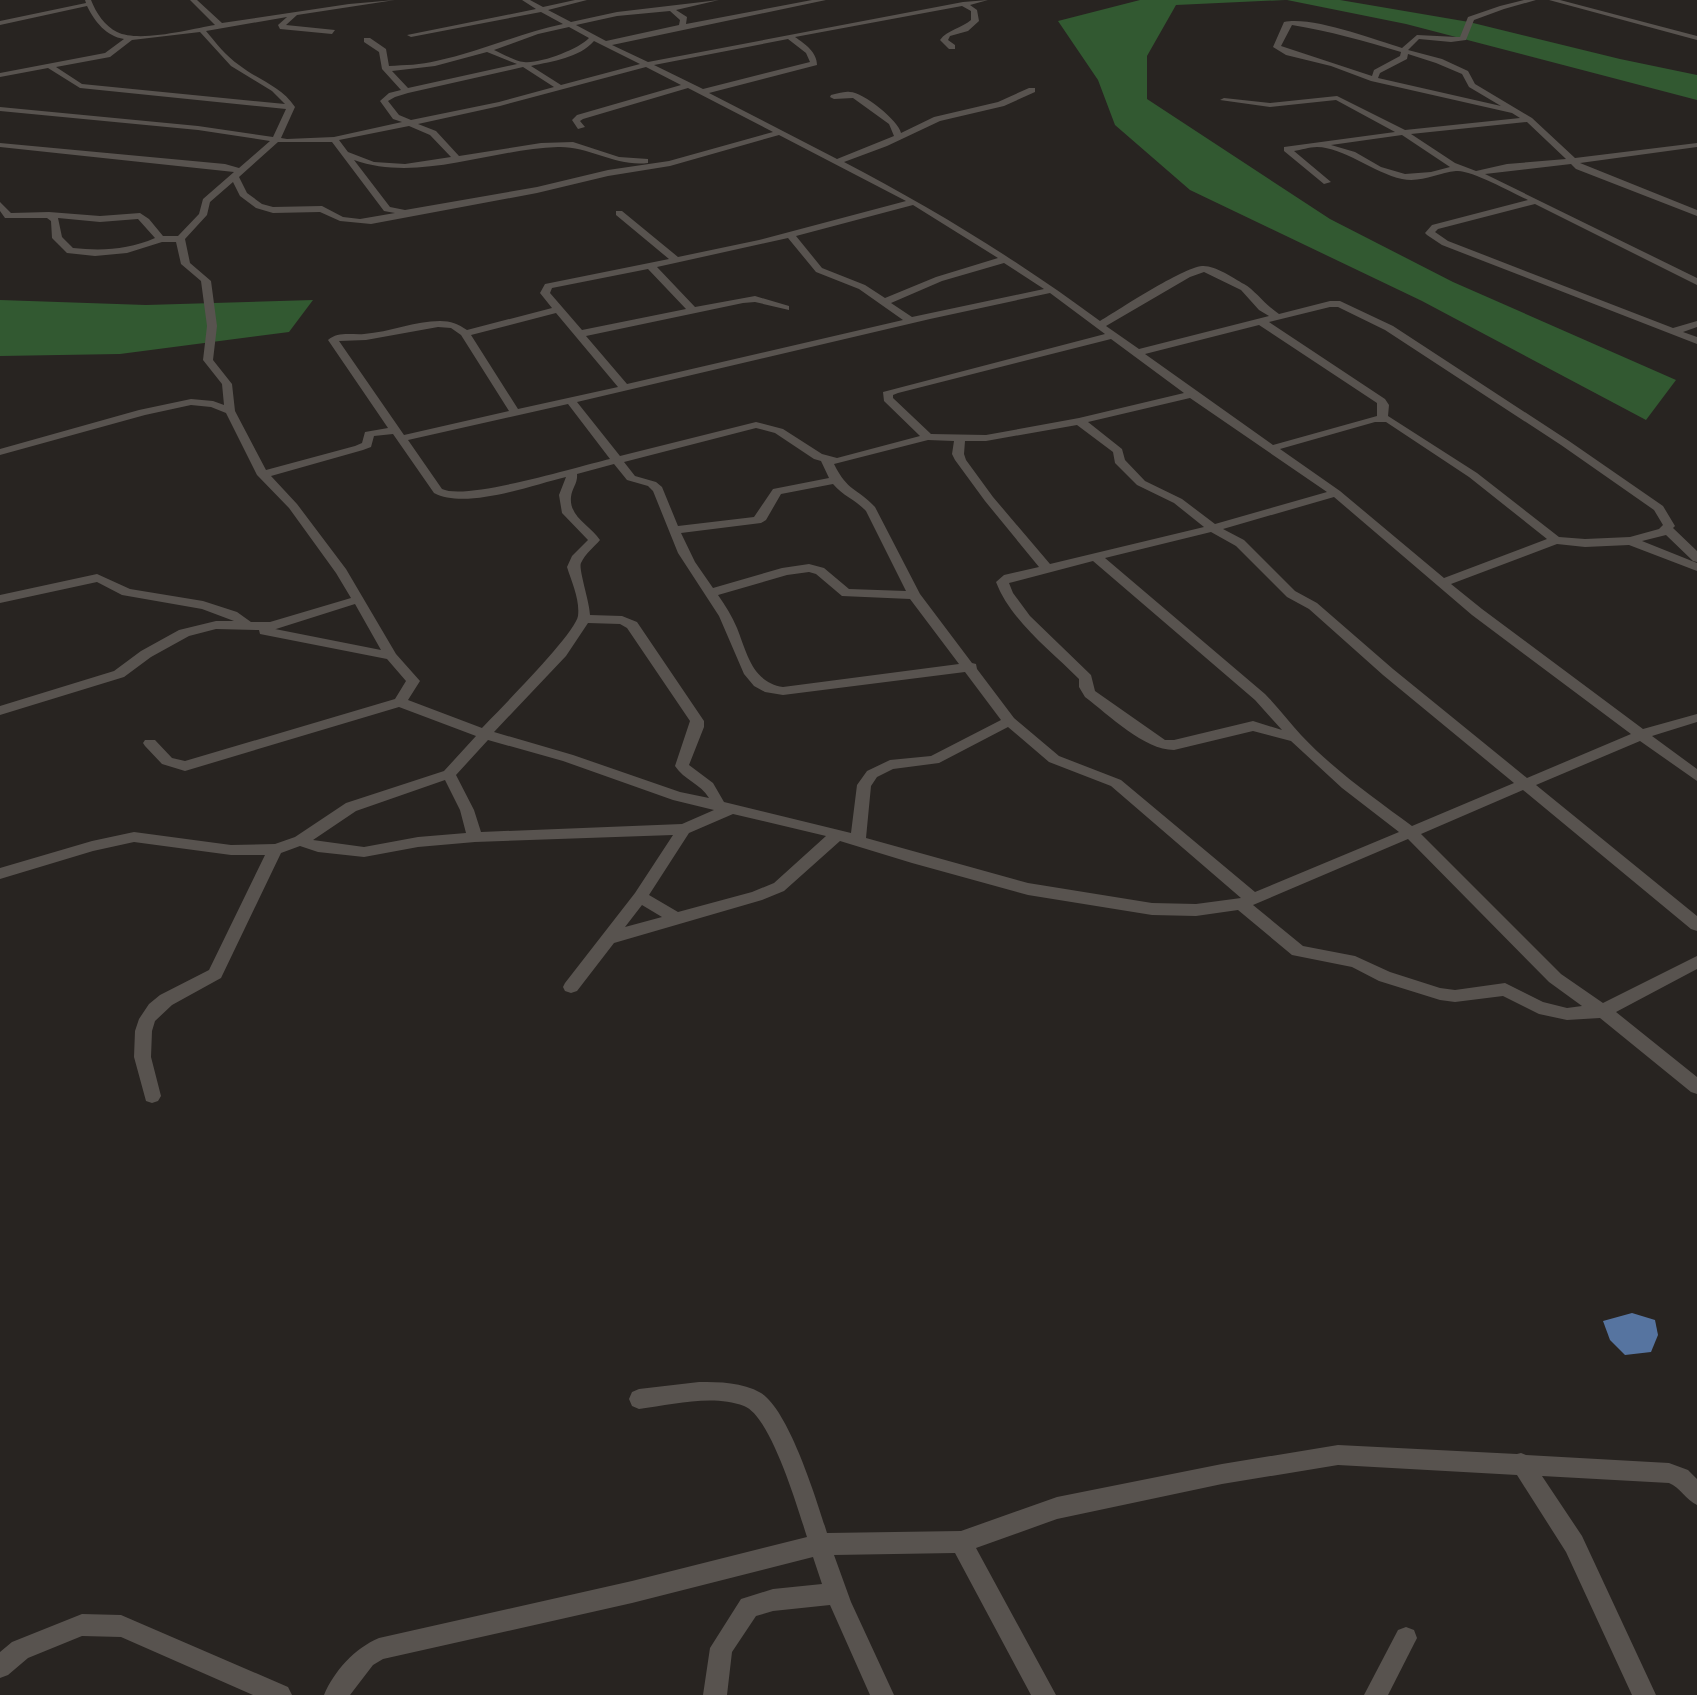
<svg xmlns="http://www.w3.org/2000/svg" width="1697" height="1695" viewBox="0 0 1697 1695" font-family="Jost,sans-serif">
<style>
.forest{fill:#325931}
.water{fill:#5674a0}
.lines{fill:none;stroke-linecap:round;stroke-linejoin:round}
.street{fill:#58534f;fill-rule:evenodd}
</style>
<rect width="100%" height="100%" fill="#282421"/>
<g class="forest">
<path d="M1140 0H1285L1176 5 1147 56V99L1330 219 1453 282 1676 380 1646 420 1422 301 1190 190 1115 125 1098 80 1058 21Z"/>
<path d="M1287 0H1340L1469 22 1620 59 1697 75V100L1406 24Z"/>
<path d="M0 300 146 305 313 300 289 332 120 354 0 356Z"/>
</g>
<path class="water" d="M1632 1313 1655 1320 1658 1335 1651 1352 1625 1355 1610 1340 1603 1321Z"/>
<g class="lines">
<g class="street">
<path d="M85 0H91C96 13 105 26 117 32 139 43 191 29 215 25L190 0H197L222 23 349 4 395 0 297 15 286 25 335 30 332 34 280 29 278 25 287 17 206 31C216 43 226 56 239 65 258 80 281 86 295 107L281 138 287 139 334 137 402 122 393 119 380 101 389 93 401 90 382 69 379 52 364 42V38H370L386 49 389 66C405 65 421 65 436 61 480 52 520 33 563 24L541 12 411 37 407 35 536 9 522 0H530L543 7 575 0H587L548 10 571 22 617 12 719 0 676 10 687 17 686 24 812 0H826L612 45 648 62 963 2 988 0 970 5 977 10 979 21 968 31 950 36 948 40 955 45V49H949L940 40C947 30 962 28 971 20V11L962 6 795 37C805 44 817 52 817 65L709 93 837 159 894 136 889 124 853 98 834 99 830 97 831 95C837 94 844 91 850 92 863 92 899 121 901 133L934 117 998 102 1029 88H1035V92L1004 106 940 121 887 146 844 162C934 209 1019 261 1100 321 1120 309 1182 268 1202 266 1215 265 1233 278 1244 284 1256 291 1265 305 1279 314L1330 301H1340L1393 326 1569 441 1663 506 1675 526 1673 528 1697 551V562L1693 561 1666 535 1642 541 1697 563V571L1629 545 1585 547 1557 544 1451 584 1482 609 1643 729 1697 714V722L1652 736 1697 769V781L1640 741 1536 785 1697 916V931L1691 929 1523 790 1421 834 1561 974 1603 1003 1697 956V969L1616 1012 1697 1077V1094L1691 1092 1600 1018 1567 1020 1539 1014 1503 996 1455 1002 1440 1000 1379 981 1352 967 1292 955 1238 910 1196 916 1152 915 1028 895 912 863 840 841 784 891 762 900 614 943 577 991 571 993 565 991 563 987 565 983 635 893 673 835 475 842 418 847 364 857 318 852 300 846 281 853 221 978 172 1005 155 1021 152 1031 151 1057 161 1096 158 1101 152 1103 146 1101 134 1057 135 1031 139 1019 149 1004 160 995 209 970 265 855H231L134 842 93 851 0 879V868L92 841 134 832 231 845 275 844 295 837 346 803 444 771 476 736 399 707 185 771 162 764 145 746 143 743 145 740H155L172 758 185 761 395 699 406 681 387 659 265 635 260 634 259 630 216 629 189 636 151 657 124 677 0 715V706L114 671 141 651 179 630 216 621H234L202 609 122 595 97 582 0 603V595L97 574 130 589 203 601 237 612 251 622H270L351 598 336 573 289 508 257 475 226 413 211 407 191 405 145 415 0 455V449L139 410 191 399 213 401 224 405 222 384 203 360 207 326 201 281 181 264 176 242H162L127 253 95 256 67 253 52 238 51 221 47 218H5L0 211V202L11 213 49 212 100 216 140 213 149 219 163 236H178L199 214 203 199 234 172 0 147V143L225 164 239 168 270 141 198 130 0 111V107L198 126 273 137 286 109 80 88 48 68 0 77V73L105 53 124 39C106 36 95 22 87 6L0 25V21L86 3ZM670 11 680 20 679 25 606 41 576 25 617 16ZM569 27 589 38C579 49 540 64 524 62 515 61 503 54 494 50L538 34ZM200 32 231 66 272 91 285 104 82 84 56 67 110 57 132 40ZM788 39 806 53 810 62 703 89 654 65ZM594 41 640 64 561 85 531 66C553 61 579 58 594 41ZM487 52 517 64 408 88 392 71 435 66ZM523 67 554 87 499 102 411 120 399 115 388 101 395 97 408 93ZM646 67 681 85 577 115 572 120 578 129 585 127 580 121 583 119 688 88 773 132 669 161 608 170 537 187 405 210 390 207 354 160C419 183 491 149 558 147 589 146 616 167 648 163V159L619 157 573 142 541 143 459 156 436 131 418 124 500 106ZM409 126 430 135 451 157 405 164 374 162 348 152 339 140ZM779 135 906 201 759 240 678 257 622 211H616V215L669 259 545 284 540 293 552 308 467 330C458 324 451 321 440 321 415 321 390 332 364 334 352 335 338 331 328 340L388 428 365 432 362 443 355 446 266 470 235 411 232 384 213 360 217 326 211 281 190 263 185 239 207 215 210 202 233 182 240 196 256 208 273 213 320 212 340 221 371 224 537 193 608 176 670 166ZM278 142H332L384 211 395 213 360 219 343 217 322 206 273 207 262 204 247 193 239 177ZM913 205 998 258 936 277 885 298 865 285 822 268 796 236ZM58 218 100 222 138 219 155 238C128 250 101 251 73 248L62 237ZM788 238 816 272 859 289 903 320 627 384 586 336 743 303 755 302 789 310V306L755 296 695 307 657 267ZM1004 263 1044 289 912 317 891 303 942 281ZM648 269 686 309 582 330 550 293 552 288ZM1204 272 1241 290 1259 310 1269 316 1139 349 1106 326 1190 277ZM1050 293 1105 334 883 392 884 401 920 436 837 458 822 454 783 429 756 422 620 456 577 402 930 319ZM1330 307H1338L1385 330 1561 445 1654 510 1663 525 1659 529 1630 537 1585 539 1559 537 1477 473 1388 416 1389 405 1385 399 1269 322ZM556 313 618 387 518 409 471 335ZM1259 325 1377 403V416L1273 445 1145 354ZM438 327 451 328 461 335 509 411 404 435 339 341 366 340ZM1111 339 1184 393 1079 418 986 435 931 434 893 398V395L898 393ZM1190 398 1327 492 1215 524 1182 499 1145 481 1125 460 1122 449 1088 422ZM568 404 610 459C579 466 467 501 442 489L408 440ZM1375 422H1386L1469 477 1547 539 1444 578 1340 491 1280 449ZM1077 425 1113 452 1115 463 1137 485 1174 503 1204 527 1050 564 993 497 966 460 964 454 965 441H986ZM756 428 775 433 814 459 821 461 829 478 773 489 754 517 678 526 662 487 656 482 635 476 624 462ZM393 434 434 493C466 510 532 485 566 477L559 495 562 513 588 540 572 556 567 567C572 583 580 600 578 616 575 634 499 710 482 728L408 700 420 681 396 654 346 569 297 504 271 476 363 450 371 447 374 436ZM928 440 954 441 952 454 955 460 985 501 1039 567 1004 575 996 582C1011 621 1050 650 1079 679V687L1085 697C1109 715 1144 750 1174 750L1253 731 1291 741 1342 788 1399 832 1255 892 1121 780 1059 756 1014 718 977 669 976 664 972 663 920 594 875 507C856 487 848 492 834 464ZM614 464 627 480 648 486 653 491 678 553 719 616 744 674 754 686 765 692 783 695 965 672 1001 720 931 756 890 760 867 771 857 785 851 833 724 802 713 783 689 765 704 727V721L637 622 622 616 590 615C590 603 578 568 581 563 585 554 594 547 600 540 590 525 569 517 571 497 572 488 578 483 577 474ZM833 484C843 496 856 500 866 511L906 591 849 589 824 568 809 564 782 568 713 588 695 562 681 533 761 523 766 520 781 494ZM1334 497 1472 615 1631 734 1527 778 1393 669 1317 603 1295 591 1244 540 1223 529ZM1211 532 1236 546 1287 597 1309 609 1383 675 1514 783 1412 826C1374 798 1334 770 1301 735 1289 722 1278 707 1265 694L1105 558ZM1093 561 1255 700 1282 730 1253 721 1174 740H1165L1095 691 1091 675 1030 616 1013 593 1009 583ZM809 572 816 574 842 596 910 599 959 664 783 687C752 682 747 653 737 628 732 616 725 605 718 595L787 575ZM355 604 381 650 275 629H276ZM588 623 620 624 627 628 690 721 675 766C684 780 701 784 709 798L680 792 573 755 494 732 566 656ZM1008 727 1049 762 1111 786 1241 898 1196 904 1152 903 1028 883 866 838 871 786 877 777 893 769 939 763ZM488 740 563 761 673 800 714 810 682 824 481 832 474 810 456 775ZM445 780 460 810 466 833 418 837 364 847 313 840 356 811ZM733 814 826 836 774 883 752 892 678 912 649 895 689 833ZM1408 839 1549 982 1582 1006 1567 1008 1543 1002 1505 983 1455 990 1440 988 1390 972 1355 956 1303 946 1253 905ZM642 905 662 917 625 927Z"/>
<path d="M1524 0H1536L1504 9 1474 20 1466 40 1451 42 1419 39 1408 50 1442 59 1468 71 1475 84 1532 118 1575 158 1697 143V147L1580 163 1697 210V216L1576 169 1571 164 1485 174 1697 278V285L1535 204 1438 229 1435 232 1448 241 1673 328 1697 321V327L1683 332 1697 337V344L1442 245 1427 235 1425 233 1432 225 1528 200C1513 193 1470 169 1456 171 1438 173 1421 183 1402 179 1374 173 1343 147 1317 147 1309 147 1301 150 1294 151L1331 182 1324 184 1284 151V147L1395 132 1336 100 1270 107 1220 100 1224 98 1270 103 1337 96 1405 130 1520 118 1512 113 1371 81 1331 66 1286 55 1273 47 1284 22C1312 16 1373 39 1402 48L1417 35 1457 37H1460L1468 17 1500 6ZM1292 25C1329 31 1365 41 1401 52L1400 56 1374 70 1372 76 1281 46ZM1408 54 1436 63 1462 74 1469 87 1501 106 1378 78 1380 73 1407 59ZM1527 122 1566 159 1507 164 1476 171 1455 163 1411 134ZM1402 135 1450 167 1431 172 1405 174 1381 167 1355 152 1331 145Z"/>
<path d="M1549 0H1560L1697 36V40Z"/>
<path d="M699 1382C720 1382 742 1382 761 1393 789 1410 817 1501 827 1533L961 1531 1057 1497 1222 1464 1338 1445 1517 1454 1521 1453 1526 1455 1669 1463 1688 1470 1697 1479V1505C1686 1500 1680 1487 1669 1483L1542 1476 1582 1536 1656 1695H1632L1566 1552 1517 1475 1338 1465 1222 1484 1057 1519 976 1548 1056 1695H1031L955 1553 834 1555 851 1602 894 1695H870L830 1605 773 1611 756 1616 732 1652 727 1695H703L710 1648 741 1599 773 1589 822 1584 813 1557 632 1603 383 1659 373 1665 350 1695H324C334 1671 355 1648 379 1638L632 1581 807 1537C798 1509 771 1416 744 1406 712 1394 672 1405 639 1409L632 1406 629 1399 632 1392 639 1389Z"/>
<path d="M82 1614 121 1615 288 1687 292 1695H253L121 1637 82 1636 28 1658 8 1675 0 1678V1652L12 1642Z"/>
<path d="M1406 1627 1414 1630 1417 1638 1388 1695H1364L1398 1630Z"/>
</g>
</g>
</svg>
